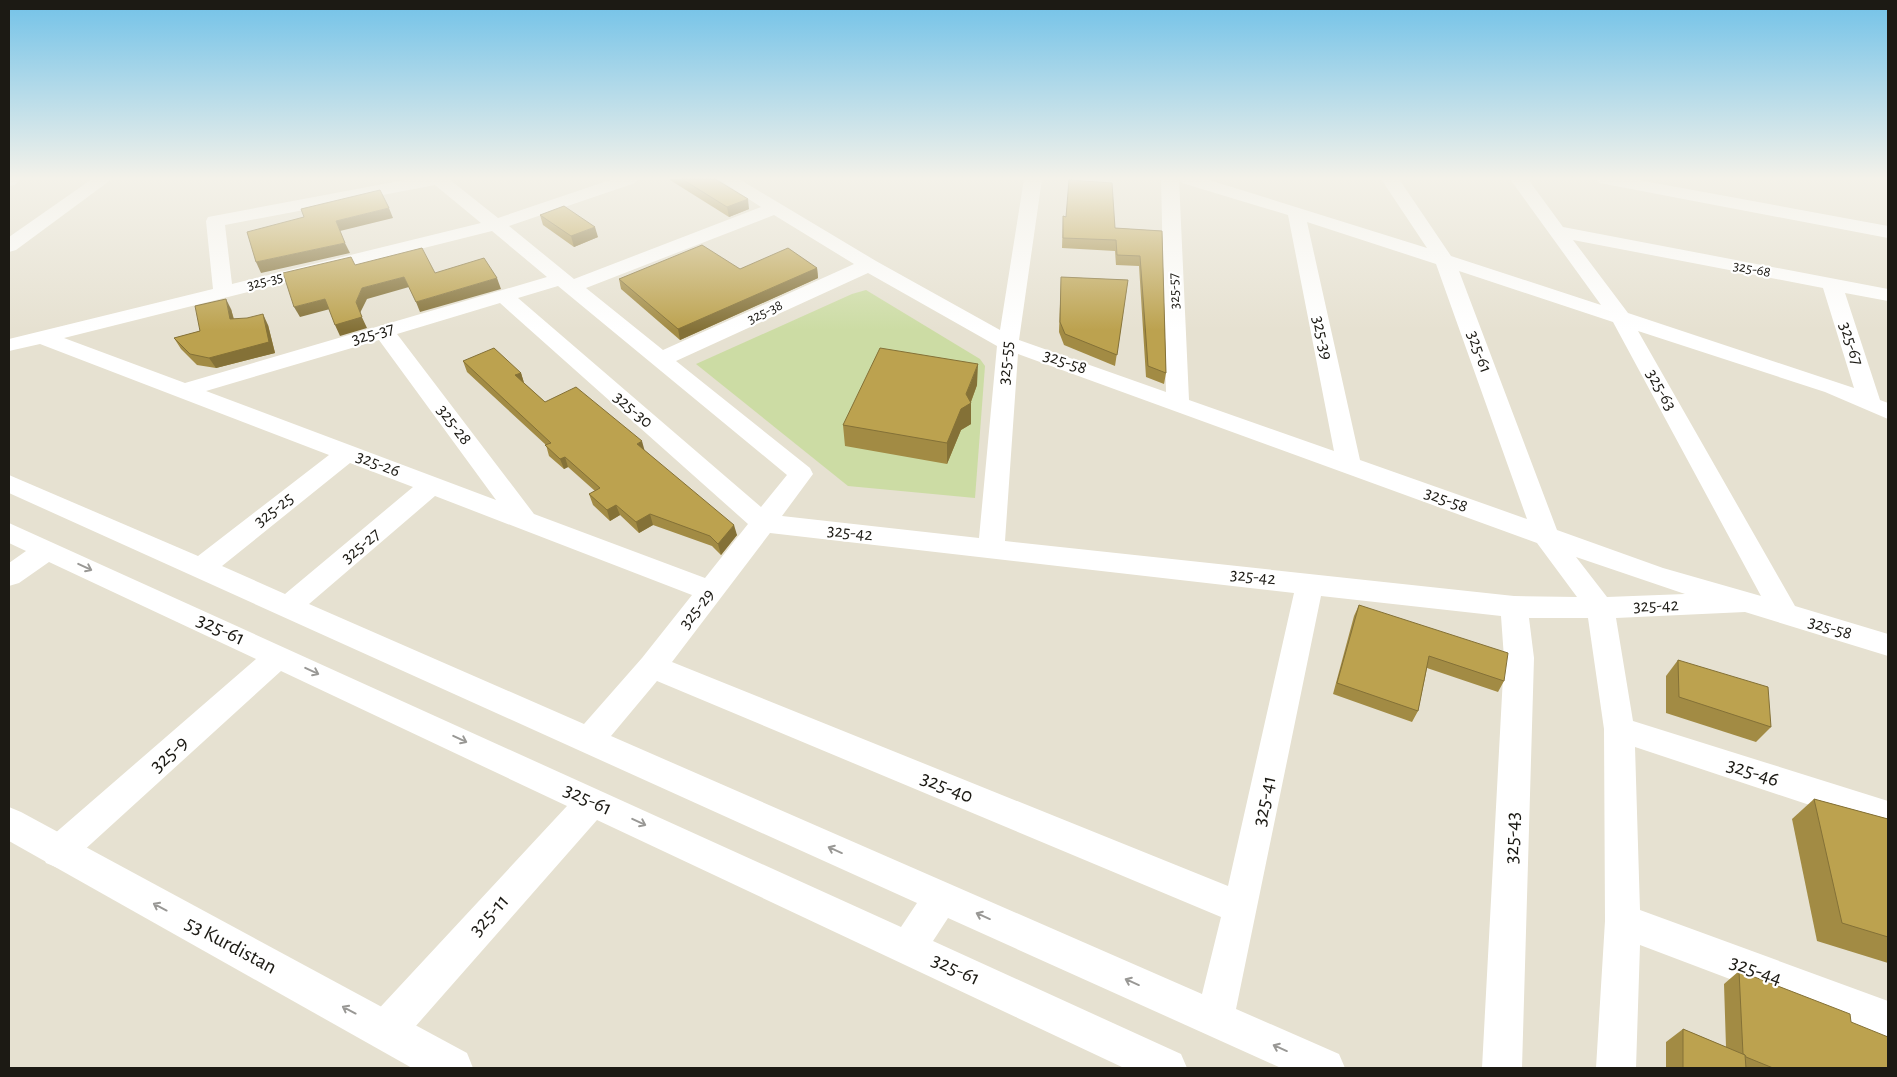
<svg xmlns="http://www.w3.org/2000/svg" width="1897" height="1077" viewBox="0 0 1897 1077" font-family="'Alegreya Sans',sans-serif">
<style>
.green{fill:#ccdca4}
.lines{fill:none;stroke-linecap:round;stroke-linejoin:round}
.street{fill:#fff;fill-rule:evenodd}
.secondary{fill:#fff;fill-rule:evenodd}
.wall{fill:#a28b44}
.shaded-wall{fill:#847137}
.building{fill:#bca24f;stroke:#847137}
.oneway{stroke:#999895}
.labels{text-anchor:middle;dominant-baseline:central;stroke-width:4.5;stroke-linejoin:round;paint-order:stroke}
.far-street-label{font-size:15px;fill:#1c1a14;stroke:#fff}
.street-label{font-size:18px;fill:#1c1a14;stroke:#fff}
.near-street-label{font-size:21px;fill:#1c1a14;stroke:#fff}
</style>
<rect width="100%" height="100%" fill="#e6e1d1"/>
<path class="green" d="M866 290 980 359 985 366 975 498 848 486 696 364 852 294Z"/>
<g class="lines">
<g class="street">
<path d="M9 179H21L15 185 9 186Z"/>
<path d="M92 179H112L16 250 9 252V237Z"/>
<path d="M410 179H449L498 218 613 179H638L635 183 509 226 574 279 761 207 718 179H739L876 261 1000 330 1024 179H1042L1019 340 1166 392 1161 179H1179L1189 400 1334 451 1288 215 1182 183 1179 179H1206L1427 248 1381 179H1399L1451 256 1601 305 1510 179H1528L1563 227 1888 289V301L1845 293 1880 400 1888 403V419L1825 392 1638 331 1795 606 1888 634V656L1745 612 1616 618 1633 721 1888 801V831L1635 747 1640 910 1888 1001V1039L1640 945 1636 1068H1596L1605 921 1604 729 1588 618H1529L1534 658 1522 1068H1482L1504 658 1501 616 1321 596 1236 1009 1339 1054 1345 1068H1281L948 918 933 941 1181 1054 1187 1068H1124L597 820 400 1044 386 1049 372 1044 367 1030 372 1016 567 806 281 671 70 863 58 868 46 863 41 852 46 841 256 659 49 562 19 583 9 586V563L26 551 9 543V523L901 927 917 903 9 493V475L198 556 329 455 40 344 9 351V339L213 289 206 221 208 217ZM435 185 481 223 232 284 225 225ZM774 215 854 264 663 350 586 288ZM1307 222 1436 264 1527 519 1360 460ZM492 231 547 277 185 383 64 338ZM1573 240 1823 288 1854 388 1628 313ZM1459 271 1613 322 1761 596 1663 568 1557 530ZM868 273 997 346 979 538 782 516 813 474 810 468 676 361ZM558 286 787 475 761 507 518 298ZM500 303 748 524 705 578 534 514 397 334ZM379 340 496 500 206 391ZM1018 354 1537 543 1577 597 1514 596 1005 541ZM350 463 413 487 285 594 222 566ZM435 496 692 595 642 658 584 724 309 604ZM770 533 1294 593 1228 886 672 662ZM1576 557 1685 594 1607 597ZM657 681 1221 917 1202 994 611 736Z"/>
</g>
<g class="secondary">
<path d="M1596 179H1633L1888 226V238L1605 184 1599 183Z"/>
<path d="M9 807 21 812 467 1053 473 1068H412L9 841Z"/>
</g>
</g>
<g class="wall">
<path d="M670 179H715L749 209 729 217 670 180Z"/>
<path d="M540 215 598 237 574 247 543 225Z"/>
<path d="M1063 216 1115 228 1162 231 1166 373 1164 384 1146 377 1139 266 1116 265 1115 251 1062 248Z"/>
<path d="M817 268 818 278 680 340 621 289 619 279 740 269Z"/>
<path d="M1061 277 1128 280 1115 366 1064 345 1059 332Z"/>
<path d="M231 309 234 319 268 325 275 353 216 368 197 365 181 349 174 338 200 331Z"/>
<path d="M463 361 521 373 524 383 545 402 644 450 737 535 721 555 712 546 653 525 639 533 620 515 610 521 593 505 589 494 595 491 568 467 564 469 549 456 546 445 467 372Z"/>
<path d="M977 385 971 402V424L961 430 947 464 845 446 843 425Z"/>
<path d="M1359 605 1504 681 1498 692 1427 668 1418 711 1412 722 1333 694 1354 616Z"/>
<path d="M1678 660 1771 727 1756 742 1666 713V676Z"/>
<path d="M1814 799 1888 819V963L1817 941 1792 819Z"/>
<path d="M1739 971 1851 1022 1888 1068H1666V1042L1683 1029 1726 1047 1724 984Z"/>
</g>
<g class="shaded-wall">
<path d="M748 199 749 209 729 217 727 207Z"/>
<path d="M389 208 393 218 340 231 336 221Z"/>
<path d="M595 227 598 237 574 247 571 236Z"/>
<path d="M345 243 350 253 261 273 256 262Z"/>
<path d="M817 268 818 278 680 340 678 329Z"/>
<path d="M404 277 409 287 367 299 360 313 367 328 340 336 335 325 356 302 362 288Z"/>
<path d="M497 278 501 289 420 312 416 302Z"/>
<path d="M226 299 231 309 236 329 230 319Z"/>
<path d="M325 299 330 309 300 317 294 307Z"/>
<path d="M263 314 268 325 275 353 216 368 209 358Z"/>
<path d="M978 364 977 385 970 404 971 403V424L961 430 947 464V443Z"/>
<path d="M521 373 524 383 515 375Z"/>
<path d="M642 441 645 452 637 444Z"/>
<path d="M565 457 568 467 564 469 560 459Z"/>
<path d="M616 505 620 515 610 521 607 510Z"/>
<path d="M650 514 653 525 639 533 636 522Z"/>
<path d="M734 525 737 535 721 555 718 544Z"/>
</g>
<g class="building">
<path d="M682 179H715L748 199 727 207Z"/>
<path d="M1069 180 1112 183 1115 228 1162 231 1166 373 1148 366 1140 256 1117 255 1116 240 1063 238V216L1066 217Z"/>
<path d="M380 190 389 208 336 221 345 243 256 262 247 232 304 217 301 209Z"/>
<path d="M564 206 595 227 571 236 540 215Z"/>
<path d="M702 245 740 269 788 248 817 268 678 329 619 279Z"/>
<path d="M422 248 435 273 484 258 497 278 416 302 404 277 362 288 356 302 362 317 335 325 325 299 294 307 283 273 351 257 355 265Z"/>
<path d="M1061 277 1128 280 1117 355 1065 334 1060 322Z"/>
<path d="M226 299 230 319 247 318 263 314 269 342 209 358 190 354 174 338 200 331 195 306Z"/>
<path d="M494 348 521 373 515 375 545 402 576 387 642 441 637 444 734 525 718 544 710 536 650 514 636 522 616 505 607 510 589 494 600 488 565 457 560 459 545 445 551 443 463 361Z"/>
<path d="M880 348 978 364 966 394 971 403 961 409 947 443 843 425Z"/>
<path d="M1359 605 1508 653 1504 681 1429 656 1418 711 1337 683Z"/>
<path d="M1678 660 1768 687 1771 727 1679 697Z"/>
<path d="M1814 799 1888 819V937L1842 923Z"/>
<path d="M1739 971 1850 1014 1851 1022 1888 1037V1068H1773L1746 1057 1745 1055 1743 1054Z"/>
<path d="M1683 1029 1745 1055 1746 1068H1683Z"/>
</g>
<defs><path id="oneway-shaft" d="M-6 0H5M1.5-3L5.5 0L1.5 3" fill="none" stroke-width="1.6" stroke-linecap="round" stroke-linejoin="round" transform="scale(1.25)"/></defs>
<g class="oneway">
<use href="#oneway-shaft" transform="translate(85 567) rotate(25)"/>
<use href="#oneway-shaft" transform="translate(312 671) rotate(25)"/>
<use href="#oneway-shaft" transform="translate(460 739) rotate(25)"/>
<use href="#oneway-shaft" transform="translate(639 822) rotate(25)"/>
<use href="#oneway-shaft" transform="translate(835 850) rotate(-156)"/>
<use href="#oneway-shaft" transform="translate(160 907) rotate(-152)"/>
<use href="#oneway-shaft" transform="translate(983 916) rotate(-156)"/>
<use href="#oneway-shaft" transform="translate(1132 982) rotate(-156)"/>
<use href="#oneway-shaft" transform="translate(349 1010) rotate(-152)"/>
<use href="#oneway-shaft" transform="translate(1280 1048) rotate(-156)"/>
</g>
<linearGradient id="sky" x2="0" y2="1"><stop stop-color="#72c2e8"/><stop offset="0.54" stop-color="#f4f2ea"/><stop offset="1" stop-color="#f4f2ea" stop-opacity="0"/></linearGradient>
<rect width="1897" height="330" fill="url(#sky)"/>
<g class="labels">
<g class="far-street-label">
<text transform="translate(1752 269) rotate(11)">325-68</text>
<text transform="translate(265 281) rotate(-14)">325-35</text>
<text transform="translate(1174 291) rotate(-92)">325-57</text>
<text transform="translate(765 312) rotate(-25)">325-38</text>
</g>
<g class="street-label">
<text transform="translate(373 334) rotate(-16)">325-37</text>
<text transform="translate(1322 338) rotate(78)">325-39</text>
<text transform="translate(1851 344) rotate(72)">325-67</text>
<text transform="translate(1479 352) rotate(70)">325-61</text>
<text transform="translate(1065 362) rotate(19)">325-58</text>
<text transform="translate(1006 363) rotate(-85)">325-55</text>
<text transform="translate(1661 390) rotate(61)">325-63</text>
<text transform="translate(633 410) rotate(41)">325-30</text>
<text transform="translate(454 425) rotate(53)">325-28</text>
<text transform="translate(378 464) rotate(21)">325-26</text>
<text transform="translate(1446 500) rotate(20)">325-58</text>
<text transform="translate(274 510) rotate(-38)">325-25</text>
<text transform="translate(850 533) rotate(6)">325-42</text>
<text transform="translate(361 546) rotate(-40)">325-27</text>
<text transform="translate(1253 577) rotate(6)">325-42</text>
<text transform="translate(1656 606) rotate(-2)">325-42</text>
<text transform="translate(697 609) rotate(-52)">325-29</text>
<text transform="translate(1830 628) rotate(17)">325-58</text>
</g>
<g class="near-street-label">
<text transform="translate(221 629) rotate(25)">325-61</text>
<text transform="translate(169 754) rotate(-42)">325-9</text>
<text transform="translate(1753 772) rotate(18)">325-46</text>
<text transform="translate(947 787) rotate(22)">325-40</text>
<text transform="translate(588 799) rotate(25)">325-61</text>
<text transform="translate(1264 801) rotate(-78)">325-41</text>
<text transform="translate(1512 838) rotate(-88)">325-43</text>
<text transform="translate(489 915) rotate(-48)">325-11</text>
<text transform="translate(231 945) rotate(28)">53 Kurdistan</text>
<text transform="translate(956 969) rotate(25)">325-61</text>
<text transform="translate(1756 970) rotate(20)">325-44</text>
</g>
</g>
<rect width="1897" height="1077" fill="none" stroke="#1c1a14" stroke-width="20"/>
</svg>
